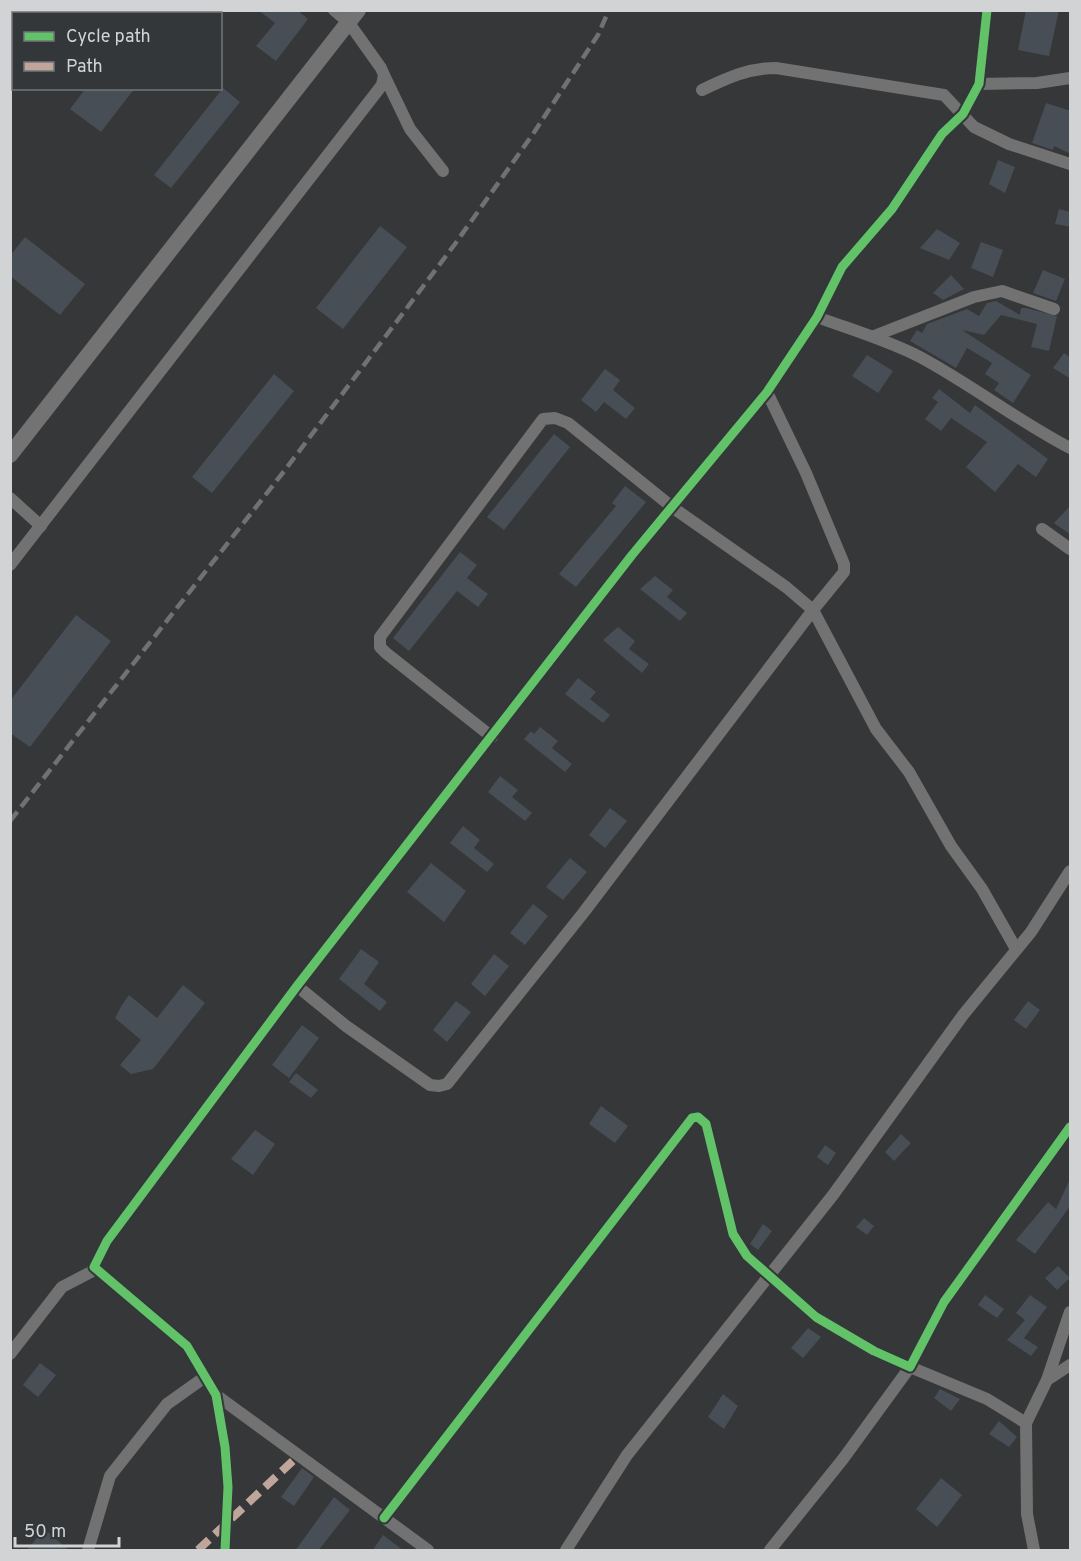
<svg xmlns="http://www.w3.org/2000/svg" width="1081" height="1561" viewBox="0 0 1081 1561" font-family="Overpass,sans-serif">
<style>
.building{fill:#474e55}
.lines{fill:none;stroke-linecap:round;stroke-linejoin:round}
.street{stroke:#717271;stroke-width:12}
.secondary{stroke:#737374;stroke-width:16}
.rail{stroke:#707171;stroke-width:4.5;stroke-dasharray:12 6;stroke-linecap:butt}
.quiet{stroke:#c0a59a;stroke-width:8;stroke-dasharray:15 8;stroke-linecap:butt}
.cycleway-casing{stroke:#34373a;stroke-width:13}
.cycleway{stroke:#61c268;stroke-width:9}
</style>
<rect width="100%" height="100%" fill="#353739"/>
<g class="building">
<path d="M258 10H297L308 19 276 61 256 46 275 23Z"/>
<path d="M1026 10H1059L1049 56 1018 50Z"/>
<path d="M86 88H135L101 132 70 109Z"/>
<path d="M223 88 240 102 171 188 154 175Z"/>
<path d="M1046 103 1071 111V154L1054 146 1053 150 1032 143Z"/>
<path d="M998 160 1015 167 1005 193 989 184Z"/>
<path d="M1059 209 1071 212V227L1055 224Z"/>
<path d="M380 226 407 247 343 329 316 308Z"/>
<path d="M937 229 960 243 949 260 920 248Z"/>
<path d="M25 237 85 284 60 315 10 276V256Z"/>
<path d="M981 242 1003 250 993 277 971 268Z"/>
<path d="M1043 270 1065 279 1056 301 1033 293Z"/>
<path d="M951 275 964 289 943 300 933 293Z"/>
<path d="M996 301 1020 315 1021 308H1026L1057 316 1049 351 1031 347 1037 324 1001 315 984 335 962 330 1031 375 1013 403 994 390 999 383 985 374 992 363 967 348 956 368 910 341 917 330 922 333 927 324 967 309 979 316 987 303Z"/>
<path d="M1064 353 1071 358V379L1053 368Z"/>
<path d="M867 355 893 371 878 393 852 376Z"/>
<path d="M605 369 620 380 613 390 635 408 626 419 604 402 596 412 581 400Z"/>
<path d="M274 374 294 391 212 493 192 477Z"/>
<path d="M939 389 970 413 975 405 1048 459 1036 477 1018 464 995 492 966 467 987 442 951 418 941 431 925 419 938 402 932 398Z"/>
<path d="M554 434 570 447 504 530 487 517Z"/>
<path d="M625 486 646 502 576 587 559 574 616 506 612 503Z"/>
<path d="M1071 505V535L1054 523Z"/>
<path d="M460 552 477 565 467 578 488 594 478 607 457 591 409 651 393 638Z"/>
<path d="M655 576 673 590 667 597 687 613 680 621 640 589Z"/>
<path d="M76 615 111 641 30 747 10 733V701Z"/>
<path d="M618 627 635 641 629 649 649 664 642 673 603 640Z"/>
<path d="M578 678 596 692 590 699 610 715 603 723 565 694Z"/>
<path d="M540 727 558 741 552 748 572 764 565 772 524 739 531 731 534 734Z"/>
<path d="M500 776 518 790 512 797 532 813 525 821 488 792Z"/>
<path d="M610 808 627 821 605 848 589 835Z"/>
<path d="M463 826 480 840 474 848 494 864 487 872 450 843Z"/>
<path d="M570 858 587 872 563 900 546 887Z"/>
<path d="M431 863 466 891 444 922 407 892Z"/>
<path d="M533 904 548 916 525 945 510 933Z"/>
<path d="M361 949 379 962 364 984 387 1002 380 1011 339 979Z"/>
<path d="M494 954 509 966 485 996 471 984Z"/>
<path d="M183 985 205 1003 153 1069 131 1074 120 1065 141 1040 115 1018 122 1005 129 995 157 1018Z"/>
<path d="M456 1001 471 1012 447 1042 433 1030Z"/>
<path d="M1028 1001 1040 1010 1026 1029 1014 1020Z"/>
<path d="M302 1025 319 1038 289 1078 272 1065Z"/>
<path d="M296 1073 318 1090 311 1098 289 1082Z"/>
<path d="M601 1106 628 1126 615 1143 589 1124Z"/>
<path d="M255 1130 275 1144 253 1175 231 1159Z"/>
<path d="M901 1134 911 1143 894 1161 885 1152Z"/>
<path d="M825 1145 836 1153 828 1165 817 1157Z"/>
<path d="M1071 1177V1205L1035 1254 1016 1240 1048 1202 1056 1209Z"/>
<path d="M864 1218 874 1226 867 1235 856 1227Z"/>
<path d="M763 1224 772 1231 758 1250 750 1244Z"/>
<path d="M1058 1266 1070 1278 1057 1290 1045 1278Z"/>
<path d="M985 1295 1004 1309 997 1318 978 1305Z"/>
<path d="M1030 1295 1047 1307 1024 1338 1038 1347 1031 1356 1007 1340 1025 1320 1016 1313Z"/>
<path d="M808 1328 821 1337 803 1358 791 1348Z"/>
<path d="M40 1363 56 1375 38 1397 23 1385Z"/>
<path d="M940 1389 960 1399 951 1411 934 1398Z"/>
<path d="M723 1394 738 1406 724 1429 708 1417Z"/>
<path d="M999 1421 1017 1437 1009 1447 989 1434Z"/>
<path d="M302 1468 314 1477 294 1506 281 1497Z"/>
<path d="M941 1478 962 1495 937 1527 916 1509Z"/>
<path d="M334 1497 350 1510 318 1551H295Z"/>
<path d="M44 1529 70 1551H26Z"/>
<path d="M383 1535 404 1551H372Z"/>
</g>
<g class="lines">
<g class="street">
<path d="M44 14 47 10"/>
<path d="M10 57 14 53"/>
<path d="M384 75 410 129 443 171"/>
<path d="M979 84 1037 83 1070 78"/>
<path d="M702 90C727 78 748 68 776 68L944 95 974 127 1009 144 1070 164"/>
<path d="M817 317C852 330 887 340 920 357 972 385 1018 421 1070 448"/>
<path d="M874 336 974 297 1002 291 1054 309"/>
<path d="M767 392 806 473 844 564V572L813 610 876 729 909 772 951 846 982 889 1016 949"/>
<path d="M10 498 41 526"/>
<path d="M1042 529 1070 549"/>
<path d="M10 565 382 85 384 75 381 68 349 23 334 10"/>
<path d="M297 986 346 1026 430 1085 439 1086 447 1084 584 912 813 610 786 587 672 507 568 423 555 418 543 419 380 637V647L386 653 492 737"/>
<path d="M10 1354 62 1287 91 1272 94 1267"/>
<path d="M1047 1380 1070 1312"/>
<path d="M216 1395 428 1550"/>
<path d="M384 1518 692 1118 698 1117 706 1124 733 1234 747 1256 816 1317 874 1351 910 1367 944 1302 1070 1127"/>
<path d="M88 1550 110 1476 167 1404 205 1377"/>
<path d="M225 1550 228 1487 225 1447 216 1395 187 1346 94 1267 107 1241 297 986 632 555 767 392 817 317 842 267 892 209 942 134 963 114 979 84 987 10"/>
<path d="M566 1550 627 1455 833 1195 963 1015 1031 932 1070 871"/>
<path d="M770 1550 843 1459 910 1367 987 1399 1026 1423"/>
<path d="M1034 1550 1027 1514 1026 1423 1047 1380 1070 1365"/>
</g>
<path class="secondary" d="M10 455 358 10"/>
<path class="rail" d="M10 821 285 470 455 244 533 134 598 35 609 10"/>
<path class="quiet" d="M198 1550 298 1456"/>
<defs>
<g id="cycleway">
<path d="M384 1518 692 1118 698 1117 706 1124 733 1234 747 1256 816 1317 874 1351 910 1367 944 1302 1070 1127"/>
<path d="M225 1550 228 1487 225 1447 216 1395 187 1346 94 1267 107 1241 297 986 632 555 767 392 817 317 842 267 892 209 942 134 963 114 979 84 987 10"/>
</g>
</defs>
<use href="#cycleway" class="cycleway-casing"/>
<use href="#cycleway" class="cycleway"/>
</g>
<rect width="1081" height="1561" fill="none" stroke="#d1d3d5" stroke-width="24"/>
<rect x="12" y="12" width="210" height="78" fill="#34373a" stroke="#737578" stroke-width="1.5"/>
<rect x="24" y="32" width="30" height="9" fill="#61c268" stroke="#737578" stroke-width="1.5"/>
<text x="66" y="42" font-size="18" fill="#d1d3d5">Cycle path</text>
<rect x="24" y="62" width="30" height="9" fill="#c0a59a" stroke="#737578" stroke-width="1.5"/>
<text x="66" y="72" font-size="18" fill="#d1d3d5">Path</text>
<path d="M15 1537v9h104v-9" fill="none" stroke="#d1d3d5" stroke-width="3"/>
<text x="24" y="1537" font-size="18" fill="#d1d3d5" stroke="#34373a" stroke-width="4.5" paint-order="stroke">50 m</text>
</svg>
